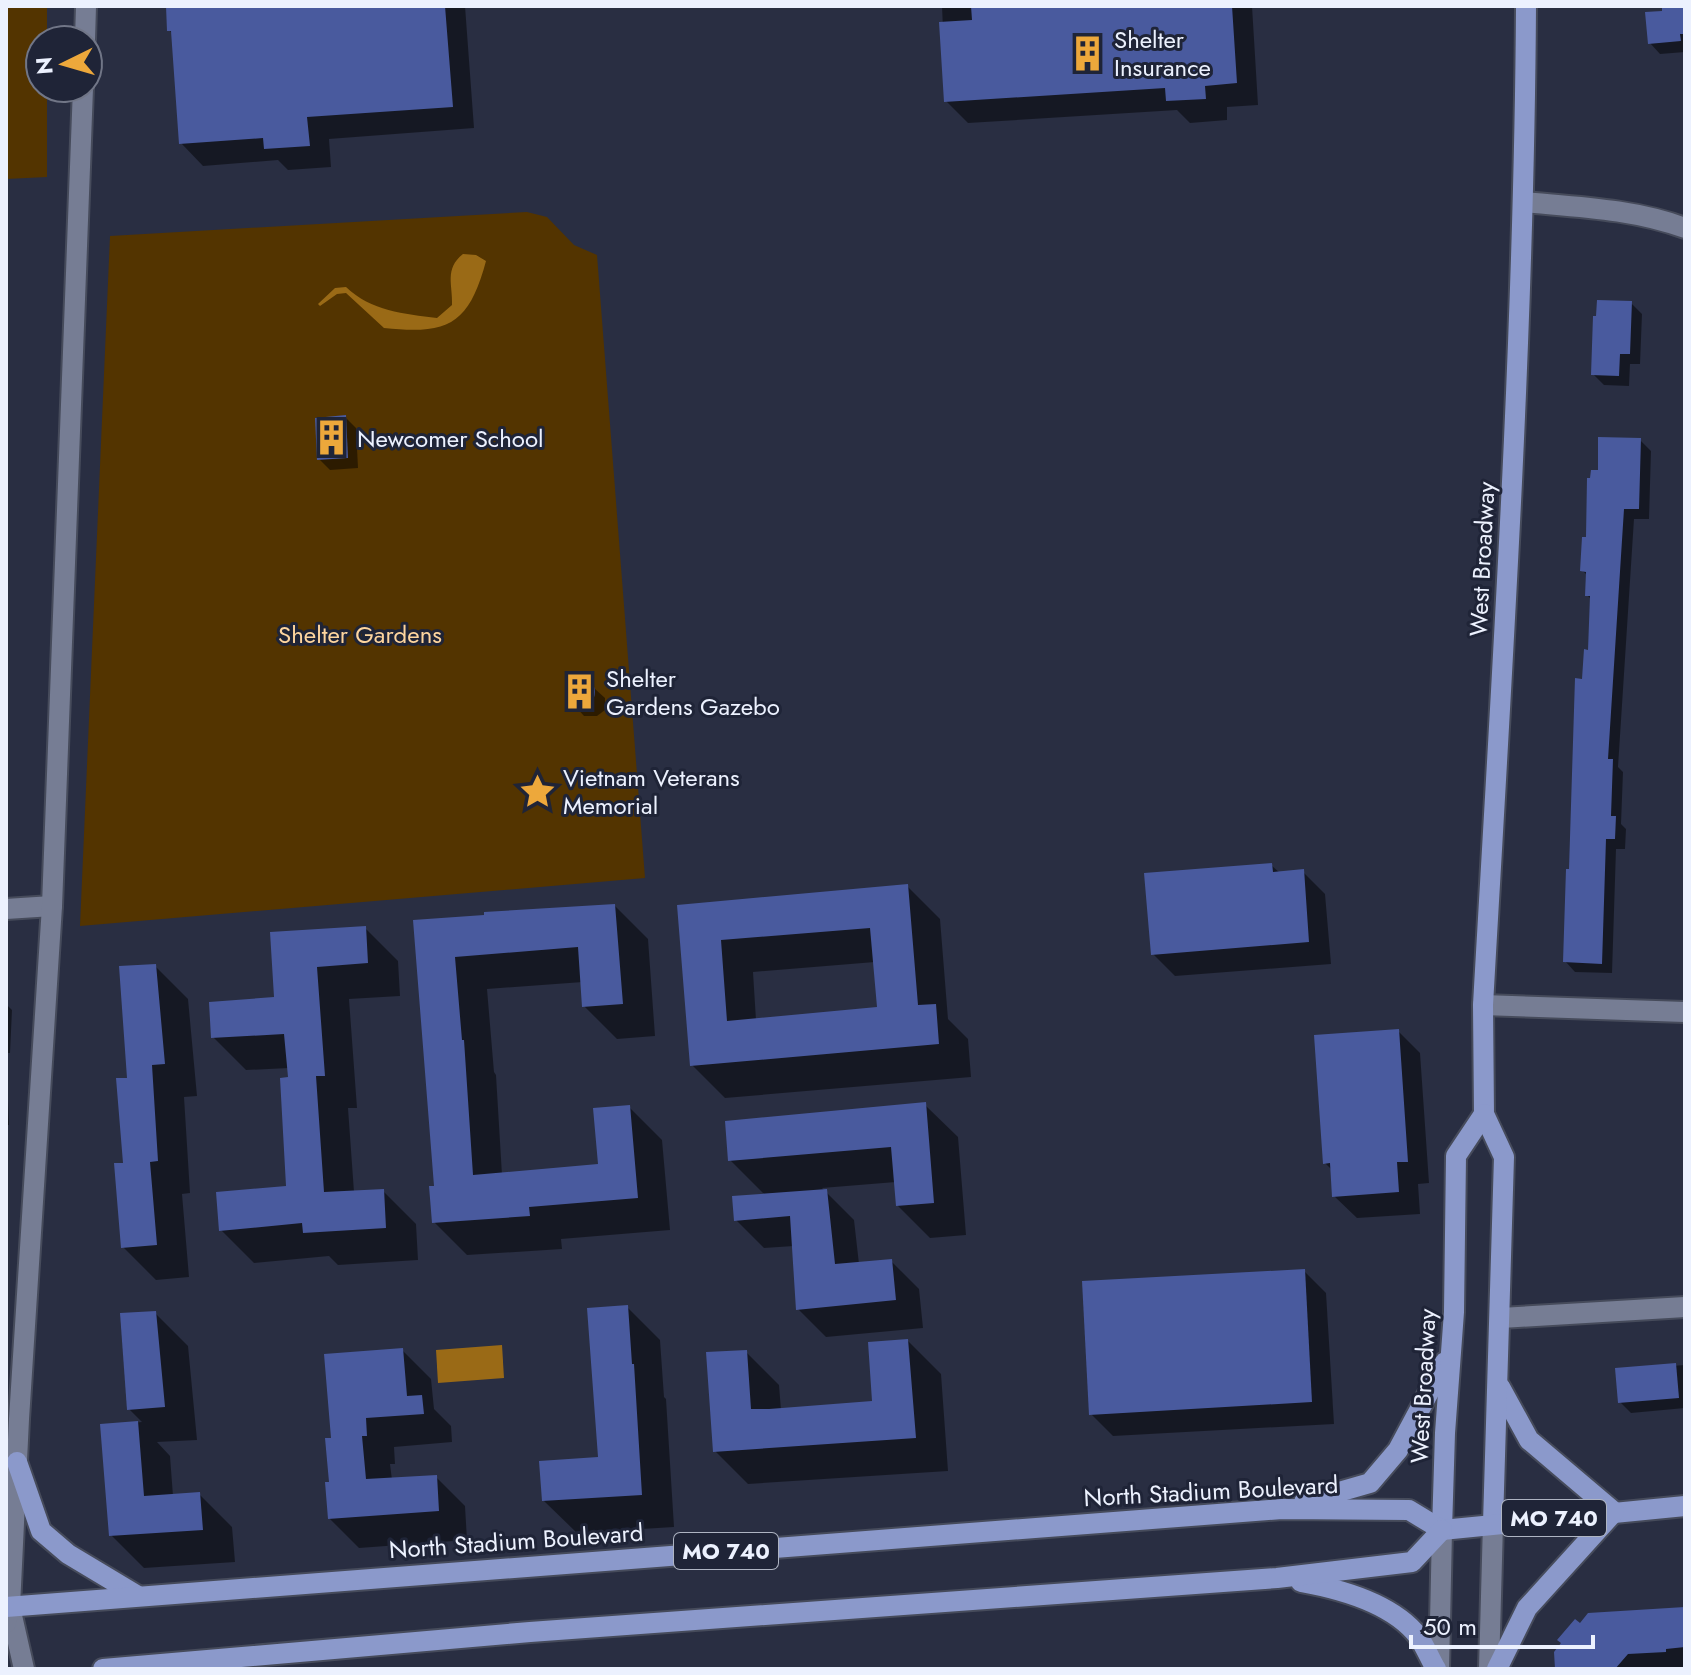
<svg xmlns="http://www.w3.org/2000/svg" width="1691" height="1675" viewBox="0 0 1691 1675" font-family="Jost,sans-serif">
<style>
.green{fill:#533400}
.water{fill:#9a6a16}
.shadow{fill:#0007;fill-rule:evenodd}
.building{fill:#495a9e;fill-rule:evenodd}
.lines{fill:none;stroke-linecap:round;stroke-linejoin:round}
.street-casing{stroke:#464b5b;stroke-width:24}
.secondary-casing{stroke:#464b5b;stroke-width:24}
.primary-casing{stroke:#464b5b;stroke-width:24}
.street{stroke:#767d94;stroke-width:20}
.secondary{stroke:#767d94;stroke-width:20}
.primary{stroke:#8b99cb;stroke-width:20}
.labels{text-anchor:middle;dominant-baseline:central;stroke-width:6;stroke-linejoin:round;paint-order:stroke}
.shield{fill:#1f2437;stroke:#aeb4c2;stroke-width:2}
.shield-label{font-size:22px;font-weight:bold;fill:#ecf1fe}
.poi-label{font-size:24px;fill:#ecf1fe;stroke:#1f2437;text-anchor:start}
.street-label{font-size:24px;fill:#ecf1fe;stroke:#1f2437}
.park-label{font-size:24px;fill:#fed59e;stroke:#1f2437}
</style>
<rect width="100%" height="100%" fill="#292e42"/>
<g class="green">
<path d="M6 6H47V40H40V88H47V177L6 179Z"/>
<path d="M527 212 547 217 574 245 597 255 645 878 80 926 110 236Z"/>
</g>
<g class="water">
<path d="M463 254 476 255 486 261C469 324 449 335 384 328L346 293 337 294 320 306 318 304 335 288 346 287C371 311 404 314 437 318L452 305C453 285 444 269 463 254Z"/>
<path d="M502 1345 504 1378 438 1383 436 1350Z"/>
</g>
<g class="shadow">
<path d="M168 6H465L474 128 329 139 331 167 288 170 278 160 203 166 181 143 173 34 169 30Z"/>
<path d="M942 6H1252L1258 105 1227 107V120L1190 123 1177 110 968 123 946 101Z"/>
<path d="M1664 6H1685V52L1660 54 1650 43 1664 13Z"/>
<path d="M1631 303 1642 314 1640 364H1630L1629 386 1604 385 1593 374Z"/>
<path d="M345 417 356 428 358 468 330 470 319 459Z"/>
<path d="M1640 440 1651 451 1649 519H1634L1618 767 1623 772 1621 824 1626 829 1625 849H1616L1612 973 1575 972 1565 961 1584 681 1590 652 1592 600 1587 595 1588 576 1582 570 1600 472Z"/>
<path d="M574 680H585L605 698V710L597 716H584L567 697V688Z"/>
<path d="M1271 865 1280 873 1303 872 1325 894 1331 964 1175 976 1153 954Z"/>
<path d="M907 886 940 919 948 1019 968 1039 971 1077 725 1098 692 1065 679 907ZM875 962 880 1009 756 1020 753 972Z"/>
<path d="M615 906 648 939 655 1036 617 1039 584 1006 583 982 487 989 494 1072 496 1075 502 1175 600 1166 629 1107 662 1140 670 1230 561 1239 562 1249 467 1255 434 1222 436 1188 415 922Z"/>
<path d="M365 928 398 961 400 996 349 999 357 1108H348L354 1192 383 1191 416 1224 418 1260 338 1265 329 1256 254 1263 221 1230 288 1187 289 1068 246 1070 213 1037 276 999Z"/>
<path d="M155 966 188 999 197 1096 184 1097 190 1193 182 1194 189 1277 156 1280 123 1247 129 1080Z"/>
<path d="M6 1004 12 1010 10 1053H6L9 1125H6Z"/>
<path d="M1398 1031 1420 1053 1429 1183 1418 1184 1420 1214 1357 1218 1334 1196 1333 1171 1325 1163Z"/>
<path d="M925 1105 958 1137 966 1235 930 1238 898 1206 896 1182 822 1188 854 1220 859 1264 891 1261 919 1289 923 1328 826 1337 798 1309 794 1246 764 1248 736 1220 766 1196 730 1160Z"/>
<path d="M1304 1271 1326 1293 1334 1424 1113 1436 1091 1414Z"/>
<path d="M627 1307 660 1340 664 1397 666 1399 674 1527 577 1533 544 1501 600 1458Z"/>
<path d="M155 1313 188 1346 197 1440 157 1442 170 1456 173 1496 199 1494 232 1527 235 1562 144 1568 111 1535 102 1426 142 1422 129 1409Z"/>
<path d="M908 1341 941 1374 948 1471 748 1484 715 1451 746 1352 779 1385 781 1410 874 1402Z"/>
<path d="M402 1350 431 1379 434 1409 451 1426 452 1442 394 1447 395 1464H390L392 1480 436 1477 465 1506 467 1540 359 1548 330 1519 333 1440Z"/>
<path d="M1685 1365V1408L1631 1413 1620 1402 1617 1370Z"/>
<path d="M1685 1609V1669H1557L1580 1626Z"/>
</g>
<g class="building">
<path d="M166 6H445L453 107 307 117 310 146 264 149 263 138 179 144 171 31H167Z"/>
<path d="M971 6H1232L1237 83 1205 86 1206 99 1166 101 1165 88 944 102 939 22 972 20Z"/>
<path d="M1662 6H1685V34H1680L1681 41 1648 44 1645 12 1662 11Z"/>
<path d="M1597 300 1632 301 1630 354H1620L1619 376 1591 375 1593 316H1596Z"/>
<path d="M346 415 348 458 317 460 315 418Z"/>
<path d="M1598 437 1641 438 1639 509H1624L1608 759H1613L1611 816H1616L1615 839H1606L1602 964 1563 962 1566 869H1569L1575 678 1582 679 1584 649 1588 650 1590 596H1585L1586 572 1580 571 1582 537H1586L1587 478H1590L1591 470H1598Z"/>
<circle cx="580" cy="692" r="15"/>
<path d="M1272 863 1273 872 1304 869 1309 942 1151 955 1144 873Z"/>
<path d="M908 884 918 1005 936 1004 939 1044 690 1066 677 905ZM870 928 877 1007 727 1021 721 940Z"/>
<path d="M615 904 623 1004 582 1007 578 947 455 957 462 1040H464L473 1175 598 1164 593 1108 630 1105 638 1198 529 1207 530 1216 432 1223 429 1186H434L413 920 484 915V912Z"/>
<path d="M366 926 368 963 317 967 325 1076H316L324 1192 384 1189 386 1228 303 1233 302 1223 219 1231 216 1192 286 1186 280 1078 288 1077 284 1034 211 1038 209 1002 274 997 270 932Z"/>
<path d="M156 964 165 1064 152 1065 158 1161 150 1162 157 1245 121 1248 114 1163H123L116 1078H127L119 966Z"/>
<path d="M1399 1029 1408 1162H1397L1399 1192 1332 1197 1330 1163 1323 1164 1314 1035Z"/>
<path d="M926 1102 934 1203 896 1206 891 1147 728 1161 725 1121Z"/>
<path d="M827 1189 835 1264 892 1259 896 1300 796 1310 790 1216 734 1221 732 1196Z"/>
<path d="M1305 1269 1312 1402 1089 1415 1082 1281Z"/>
<path d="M628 1305 632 1364H634L642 1495 542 1501 539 1461 598 1457 587 1308Z"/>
<path d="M156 1311 165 1407 127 1410 120 1313Z"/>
<path d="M908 1339 916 1438 713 1452 706 1352 747 1350 751 1409H769L872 1401 868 1342Z"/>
<path d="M403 1348 407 1396 422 1395 424 1414 366 1418 367 1436H362L366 1479 437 1475 439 1511 328 1519 325 1482H329L325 1438H331L324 1354Z"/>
<path d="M1676 1363 1679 1398 1618 1403 1615 1368Z"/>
<path d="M138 1421 144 1496 200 1492 203 1530 109 1536 100 1424Z"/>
<path d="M1685 1607V1647L1666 1649V1652L1628 1654 1615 1669H1555L1554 1652 1561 1643 1557 1640 1575 1619 1580 1623 1588 1613Z"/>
</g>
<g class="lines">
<defs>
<g id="street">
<path d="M1524 202C1578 207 1634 209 1685 228"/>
<path d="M6 909 52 906"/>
<path d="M1483 1005 1685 1012"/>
<path d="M1501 1318 1685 1307"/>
</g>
<g id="secondary">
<path d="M85 40 86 6"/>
<path d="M10 1607 24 1669"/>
<path d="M6 1623 10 1606 19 1419 52 906 83 88"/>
<path d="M1439 1669 1442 1530"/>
<path d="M1489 1669 1493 1523"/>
</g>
<g id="primary">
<path d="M1500 1387 1529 1440 1614 1512"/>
<path d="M17 1462 41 1531 68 1554 138 1596"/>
<path d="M1304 1502 1370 1483 1398 1450 1445 1362"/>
<path d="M1493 1523 1504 1157 1484 1114 1483 1005C1502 672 1524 339 1526 6"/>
<path d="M1442 1530 1445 1433 1454 1312 1456 1156 1484 1114"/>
<path d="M1442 1530 1685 1506"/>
<path d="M1301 1582C1340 1589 1392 1603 1418 1636 1425 1646 1430 1659 1436 1669"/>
<path d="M6 1607 1282 1509 1409 1510 1442 1530"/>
<path d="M103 1669 530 1632 1277 1578 1412 1562 1442 1530"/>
<path d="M1497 1669 1527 1608 1614 1512"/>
</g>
</defs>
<use href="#street" class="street-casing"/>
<use href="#secondary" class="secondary-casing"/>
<use href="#primary" class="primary-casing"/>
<use href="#street" class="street"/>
<use href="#secondary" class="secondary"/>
<use href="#primary" class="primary"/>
</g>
<defs>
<symbol id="building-bare" viewBox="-9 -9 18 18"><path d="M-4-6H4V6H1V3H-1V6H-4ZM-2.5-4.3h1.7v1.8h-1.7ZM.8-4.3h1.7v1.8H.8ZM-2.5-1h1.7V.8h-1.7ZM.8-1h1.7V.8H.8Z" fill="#eda83b" stroke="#1f2437" stroke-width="2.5" paint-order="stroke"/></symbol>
<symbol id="sight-bare" viewBox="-9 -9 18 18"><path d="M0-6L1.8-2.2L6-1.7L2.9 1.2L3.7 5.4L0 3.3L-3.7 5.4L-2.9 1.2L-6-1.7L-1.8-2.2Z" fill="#eda83b" stroke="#1f2437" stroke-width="2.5" paint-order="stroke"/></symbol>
</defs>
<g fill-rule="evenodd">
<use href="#building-bare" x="1062" y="28" width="51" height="51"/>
<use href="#building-bare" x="306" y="412" width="51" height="51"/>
<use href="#building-bare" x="554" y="666" width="51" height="51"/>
<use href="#sight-bare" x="512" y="766" width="51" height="51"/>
</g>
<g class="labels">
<g class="shield">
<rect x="1502" y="1500" width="104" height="36" rx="6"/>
<rect x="674" y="1533" width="104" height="36" rx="6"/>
</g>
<g class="shield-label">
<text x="1554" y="1518">MO 740</text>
<text x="726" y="1551">MO 740</text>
</g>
<g class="poi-label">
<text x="1114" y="39">Shelter<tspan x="1114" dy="28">Insurance</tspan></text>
<text x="357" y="438">Newcomer School</text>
<text x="606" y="678">Shelter<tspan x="606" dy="28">Gardens Gazebo</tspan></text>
<text x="563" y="777">Vietnam Veterans<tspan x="563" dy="28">Memorial</tspan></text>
</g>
<g class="street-label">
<text transform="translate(1482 559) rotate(-87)">West Broadway</text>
<text transform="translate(1423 1386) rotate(-87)">West Broadway</text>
<text transform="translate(1211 1491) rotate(-3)">North Stadium Boulevard</text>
<text transform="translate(516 1541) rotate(-4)">North Stadium Boulevard</text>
</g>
<g class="park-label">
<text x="360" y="634">Shelter Gardens</text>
</g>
</g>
<rect width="1691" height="1675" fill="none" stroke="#ecf1fe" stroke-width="16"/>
<g transform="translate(64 64) rotate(265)"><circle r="38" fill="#1f2437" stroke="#717687" stroke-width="2"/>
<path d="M0-6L14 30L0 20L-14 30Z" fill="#eda83b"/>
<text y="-12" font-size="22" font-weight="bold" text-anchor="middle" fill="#ecf1fe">N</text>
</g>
<path d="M1411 1635v12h182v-12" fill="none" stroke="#ecf1fe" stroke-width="4"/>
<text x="1423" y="1635" font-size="24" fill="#ecf1fe" stroke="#1f2437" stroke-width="6" paint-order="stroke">50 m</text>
</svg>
